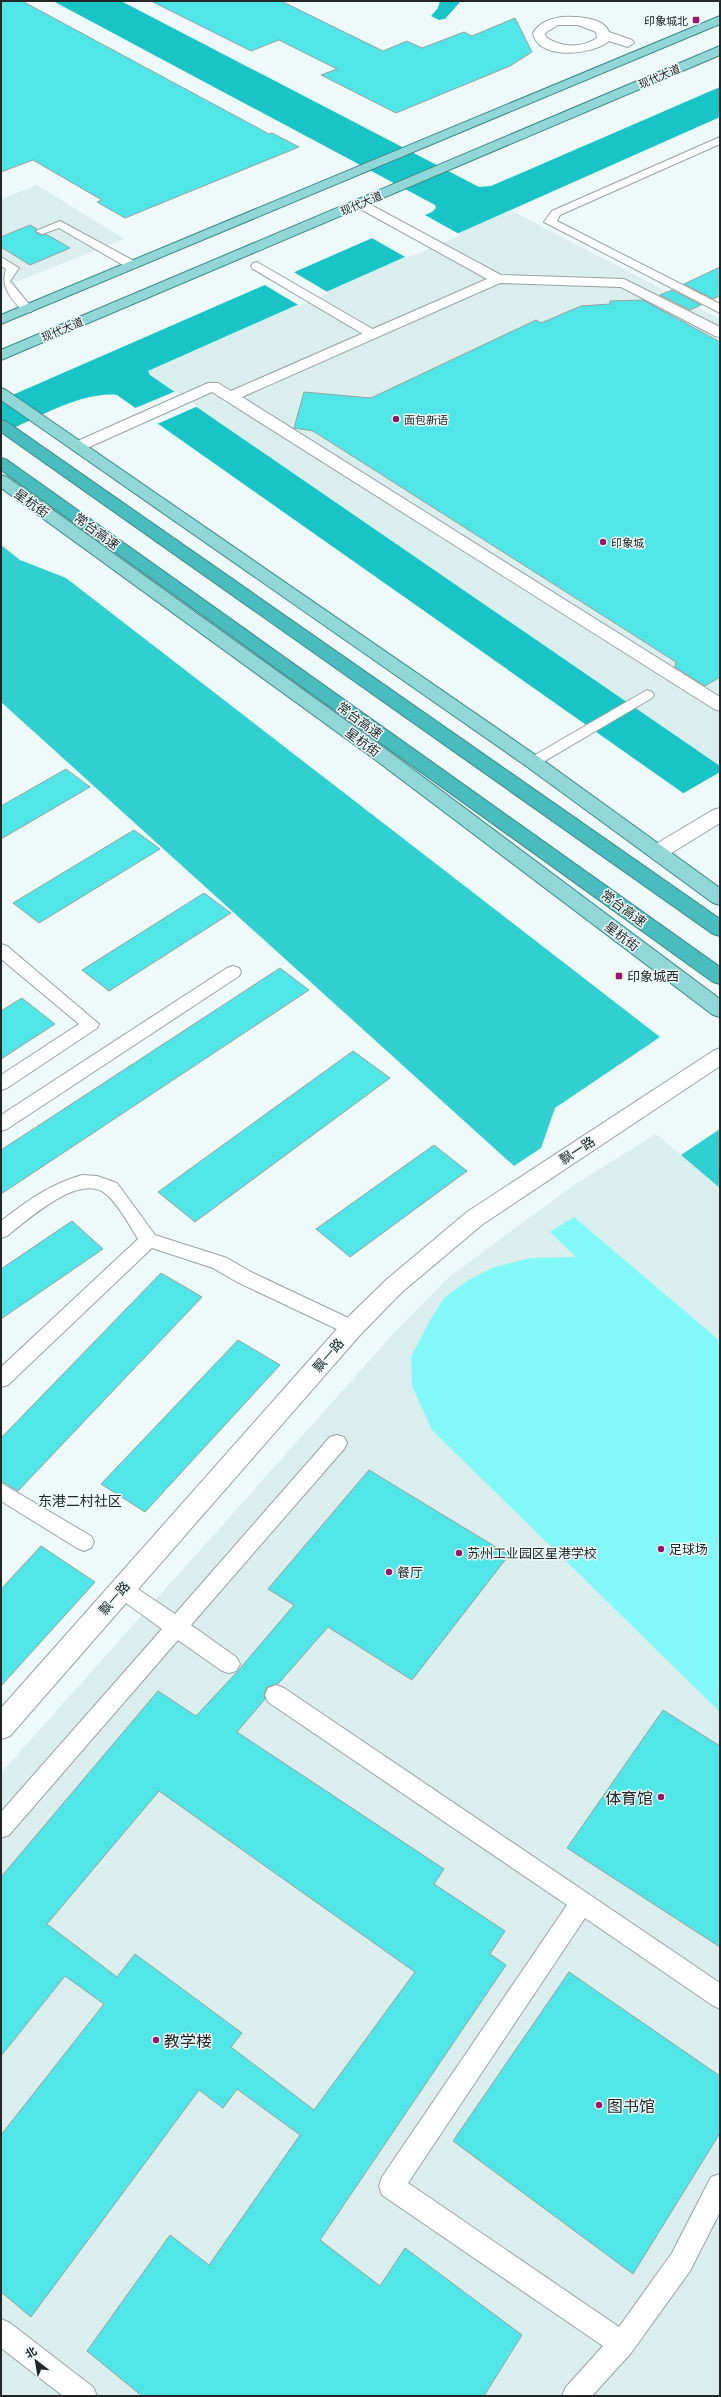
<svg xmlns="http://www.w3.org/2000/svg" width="721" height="2397" viewBox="0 0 721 2397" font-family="'Exo 2','Noto Sans SC',sans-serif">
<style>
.built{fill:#daeeee}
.green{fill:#83f8f8}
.forest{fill:#30cfd0}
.water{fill:#19c4c6}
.pier{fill:#eef9f9}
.building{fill:#50e6e7;stroke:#96a0a0;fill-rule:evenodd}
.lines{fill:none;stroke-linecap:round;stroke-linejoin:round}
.service-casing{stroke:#98a2a2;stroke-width:2}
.minor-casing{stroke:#98a2a2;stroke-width:2}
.tertiary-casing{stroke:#98a2a2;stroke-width:2}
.primary-casing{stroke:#3b8888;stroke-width:2}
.motorway-casing{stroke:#3b8888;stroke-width:2}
.service{fill:#fff;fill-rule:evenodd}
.minor{fill:#fff;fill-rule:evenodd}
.tertiary{fill:#fff;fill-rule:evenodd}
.primary{fill:#92d7d7;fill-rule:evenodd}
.motorway{fill:#49bcbd;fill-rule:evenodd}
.poi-dot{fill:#97166d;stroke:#eef9f9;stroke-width:1.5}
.labels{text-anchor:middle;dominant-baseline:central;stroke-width:3;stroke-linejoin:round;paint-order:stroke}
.far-poi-label{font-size:11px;fill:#222626;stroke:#eef9f9;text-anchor:start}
.far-street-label{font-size:11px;fill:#222626;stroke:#eef9f9}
.street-label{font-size:13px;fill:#222626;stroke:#eef9f9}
.poi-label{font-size:13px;fill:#222626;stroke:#eef9f9;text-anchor:start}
.neighbourhood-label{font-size:14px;fill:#222626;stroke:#eef9f9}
.near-poi-label{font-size:16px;fill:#222626;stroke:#eef9f9;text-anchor:start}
</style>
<rect width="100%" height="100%" fill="#eef9f9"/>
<g class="built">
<path d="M37 185 124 239 1 288V199Z"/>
<path d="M510 210 720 319V766L150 375 148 371Z"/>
<path d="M656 1134 720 1188V2396H1V1773L394 1333 449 1277 574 1185Z"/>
</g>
<path class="green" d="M574 1217 720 1341V1712L432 1430 412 1386 411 1357 429 1322 444 1298 467 1281 492 1268 530 1258 576 1257 550 1232Z"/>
<g class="forest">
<path d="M1 545 20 560 66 578 660 1037 555 1108 541 1148 514 1166 1 702Z"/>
<path d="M720 1129V1188L681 1155Z"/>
</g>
<g class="water">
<path d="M53 1H121L479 187 491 186 720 87V117L148 371 150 375 720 766V819L117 395C82 391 33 420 1 434V400L432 212 436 208 435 205Z"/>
<path d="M440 1H460V2L445 19 439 20 431 16 438 8Z"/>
</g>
<g class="pier">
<path d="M423 214 461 235 407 258 370 237Z"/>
<path d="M292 271 329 293 300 306 263 284Z"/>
<path d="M176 391 198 406 155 425 133 409Z"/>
<path d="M720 772V821L682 794Z"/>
</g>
<g class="building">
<path d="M1 1H22L269 134 272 133 299 147 125 218 97 202 102 200 33 160 1 172Z"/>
<path d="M151 1H281L383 51 407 41 422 48 464 32 472 36 515 18 532 52 510 66 396 113 321 75 337 69 279 40 251 51Z"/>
<path d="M30 225 37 229 35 232 41 235 46 234 70 248 30 265 1 247V237Z"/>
<path d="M720 267V296L713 299 684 284Z"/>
<path d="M672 290 701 305 690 310 660 295Z"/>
<path d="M643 300 720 342V677L705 686 675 667 676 662 313 431 294 428 304 392 371 398 536 320 541 323 581 306 610 304V301Z"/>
<path d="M66 769 90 787 1 839V806Z"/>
<path d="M134 830 160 849 39 923 13 903Z"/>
<path d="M204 893 231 913 109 991 82 970Z"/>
<path d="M280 968 309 990 1 1194V1150Z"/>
<path d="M22 998 55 1024 1 1059V1011Z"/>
<path d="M353 1051 390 1078 195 1222 158 1192Z"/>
<path d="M434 1145 467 1171 350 1257 316 1229Z"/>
<path d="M72 1221 103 1249 1 1319V1269Z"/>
<path d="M161 1273 202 1297 18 1491 1 1481V1438Z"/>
<path d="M238 1340 280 1365 145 1512 101 1484Z"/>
<path d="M369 1470 509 1555 412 1680 328 1627 278 1684 267 1687 264 1694 265 1699 237 1732 444 1869 434 1884 505 1931 490 1954 506 1965 320 2240 380 2286 405 2248 522 2335 484 2396H142L87 2351 170 2235 209 2265 300 2135 237 2089 223 2108 199 2090 31 2317 1 2292V2135L104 2004 65 1976 1 2056V1877L158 1691 196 1716 237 1672 294 1605 268 1589ZM159 1791 415 1972 314 2110 231 2047 242 2033 135 1954 117 1977 47 1924Z"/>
<path d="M41 1546 95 1582 1 1686V1589Z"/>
<path d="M663 1710 720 1746V1947L567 1848Z"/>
<path d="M569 1972 720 2076V2133L633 2274 453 2141Z"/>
</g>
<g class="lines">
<defs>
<g id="service">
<path d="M720 137V144L560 215 557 221 720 304V313L544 222 552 211Z"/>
<path d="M60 221 136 262 138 265 136 268H128L59 228 42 234 36 231Z"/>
<path d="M1 257 19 268 10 281 33 309 31 312H23C11 298 0 287 6 269L1 266Z"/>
<path d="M257 262 376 331 378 334 376 337H368L253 269 251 266 253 263Z"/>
<path d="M647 690 652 692 654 695 652 698 538 765H528L525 762 528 759Z"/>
<path d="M1 944 7 946 99 1024 97 1028 7 1088 1 1090V1075L79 1024 1 959Z"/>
<path d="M233 966 239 968 241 972 239 976 7 1129 1 1131V1115L227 968Z"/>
<path d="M82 1175 97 1176 117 1183 155 1235 227 1258 251 1272 359 1323 361 1328 359 1333 352 1336 345 1333 237 1282 213 1268 152 1248 8 1385 1 1387V1367L138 1239C129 1225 119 1205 106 1194 79 1172 28 1220 7 1236L1 1238V1221C27 1201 50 1184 82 1175Z"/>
<path d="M337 1435 344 1437 347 1443 344 1449 191 1625 236 1657 240 1664 236 1671 229 1673 222 1671 178 1640 9 1835 1 1838V1812L162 1629 115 1595 112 1589 115 1583 122 1580 129 1583 175 1614 330 1437Z"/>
<path d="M1 1483 91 1536 94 1542 91 1548 84 1551 77 1548 1 1501Z"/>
<path d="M276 1685 284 1688 720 1983V2009L712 2005 585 1918 408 2183 619 2327 672 2253 711 2177 720 2174V2212L690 2271 631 2353 592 2396H562L566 2387 603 2346 382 2195 379 2186 382 2177 567 1905 268 1702 265 1695 268 1688Z"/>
<path d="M1 2319 10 2323 93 2387 97 2396H63L1 2348Z"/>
</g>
<g id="minor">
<path d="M562 17C575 16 604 17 609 32L632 40 634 43 628 47 609 41C593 55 538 61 533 33 540 22 549 19 562 17ZM558 25H578L596 32 597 38C582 48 561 48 546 37L545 33Z"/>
<path d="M360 199 501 275 624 279 720 327V337L715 336 621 287 500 283 242 397 720 697V711L714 709 212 392 85 449H73L71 446 73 443 208 383H218L231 391 487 279 355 206 353 203 355 200Z"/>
<path d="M720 808V823L665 857 658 858 651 857 648 852 651 847 713 810Z"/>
</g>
<path id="tertiary" d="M720 1048V1066L483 1224 402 1292 360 1335 10 1736 1 1739V1708L344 1321 386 1280 467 1212 713 1051Z"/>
<g id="primary">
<path d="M720 16V24L1 324V315Z"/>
<path d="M720 46V55L1 360V350Z"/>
<path d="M1 388 6 390 540 758 720 888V905L713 903 526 766 1 400Z"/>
<path d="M1 475 7 477 391 753 720 999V1017L713 1015 377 761 1 488Z"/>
</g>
<g id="motorway">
<path d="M1 420 7 422 720 919V936L713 934 1 432Z"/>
<path d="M1 458 7 460 720 967V984L713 982 1 470Z"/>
</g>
</defs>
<use href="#service" class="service-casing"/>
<use href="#minor" class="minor-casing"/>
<use href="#tertiary" class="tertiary-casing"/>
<use href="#primary" class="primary-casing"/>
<use href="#motorway" class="motorway-casing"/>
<use href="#service" class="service"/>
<use href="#minor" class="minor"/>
<use href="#tertiary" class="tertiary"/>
<use href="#primary" class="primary"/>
<use href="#motorway" class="motorway"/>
</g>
<g class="poi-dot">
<rect x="692" y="16" width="8" height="8" rx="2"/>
<circle cx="396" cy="419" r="4"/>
<circle cx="603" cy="542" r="4"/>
<rect x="615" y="972" width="8" height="8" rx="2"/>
<circle cx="661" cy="1549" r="4"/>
<circle cx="459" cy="1553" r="4"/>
<circle cx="389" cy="1572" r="4"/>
<circle cx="661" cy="1797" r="4"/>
<circle cx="156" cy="2040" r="4"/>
<circle cx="599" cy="2105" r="4"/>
</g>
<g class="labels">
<g class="far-poi-label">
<text x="688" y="20" text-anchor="end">印象城北</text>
<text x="404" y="419">面包新语</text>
<text x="611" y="542">印象城</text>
</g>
<g class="far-street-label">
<text transform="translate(659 76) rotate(-23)">现代大道</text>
<text transform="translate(361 203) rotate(-23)">现代大道</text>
<text transform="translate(62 329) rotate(-23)">现代大道</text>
</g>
<g class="street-label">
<text transform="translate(32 503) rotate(36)">星杭街</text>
<text transform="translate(97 531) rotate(36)">常台高速</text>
<text transform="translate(360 720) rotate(36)">常台高速</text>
<text transform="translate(363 742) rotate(36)">星杭街</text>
<text transform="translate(624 908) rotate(36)">常台高速</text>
<text transform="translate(622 936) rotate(37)">星杭街</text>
<text transform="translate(577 1150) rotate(-33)">飘一路</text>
<text transform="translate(328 1355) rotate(-49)">飘一路</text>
<text transform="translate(114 1598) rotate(-49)">飘一路</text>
</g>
<g class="poi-label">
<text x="627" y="976">印象城西</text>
<text x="669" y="1549">足球场</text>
<text x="467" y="1553">苏州工业园区星港学校</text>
<text x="397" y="1572">餐厅</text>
</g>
<g class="neighbourhood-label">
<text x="80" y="1500">东港二村社区</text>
</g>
<g class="near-poi-label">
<text x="653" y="1797" text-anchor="end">体育馆</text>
<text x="164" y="2040">教学楼</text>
<text x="607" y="2105">图书馆</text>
</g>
</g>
<rect width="721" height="2397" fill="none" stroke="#222626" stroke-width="4"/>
<g transform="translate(36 2361) rotate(329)" stroke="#eef9f9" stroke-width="3" paint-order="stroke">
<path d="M0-3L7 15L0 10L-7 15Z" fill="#222626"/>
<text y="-6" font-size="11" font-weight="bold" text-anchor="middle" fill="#222626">北</text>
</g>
</svg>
